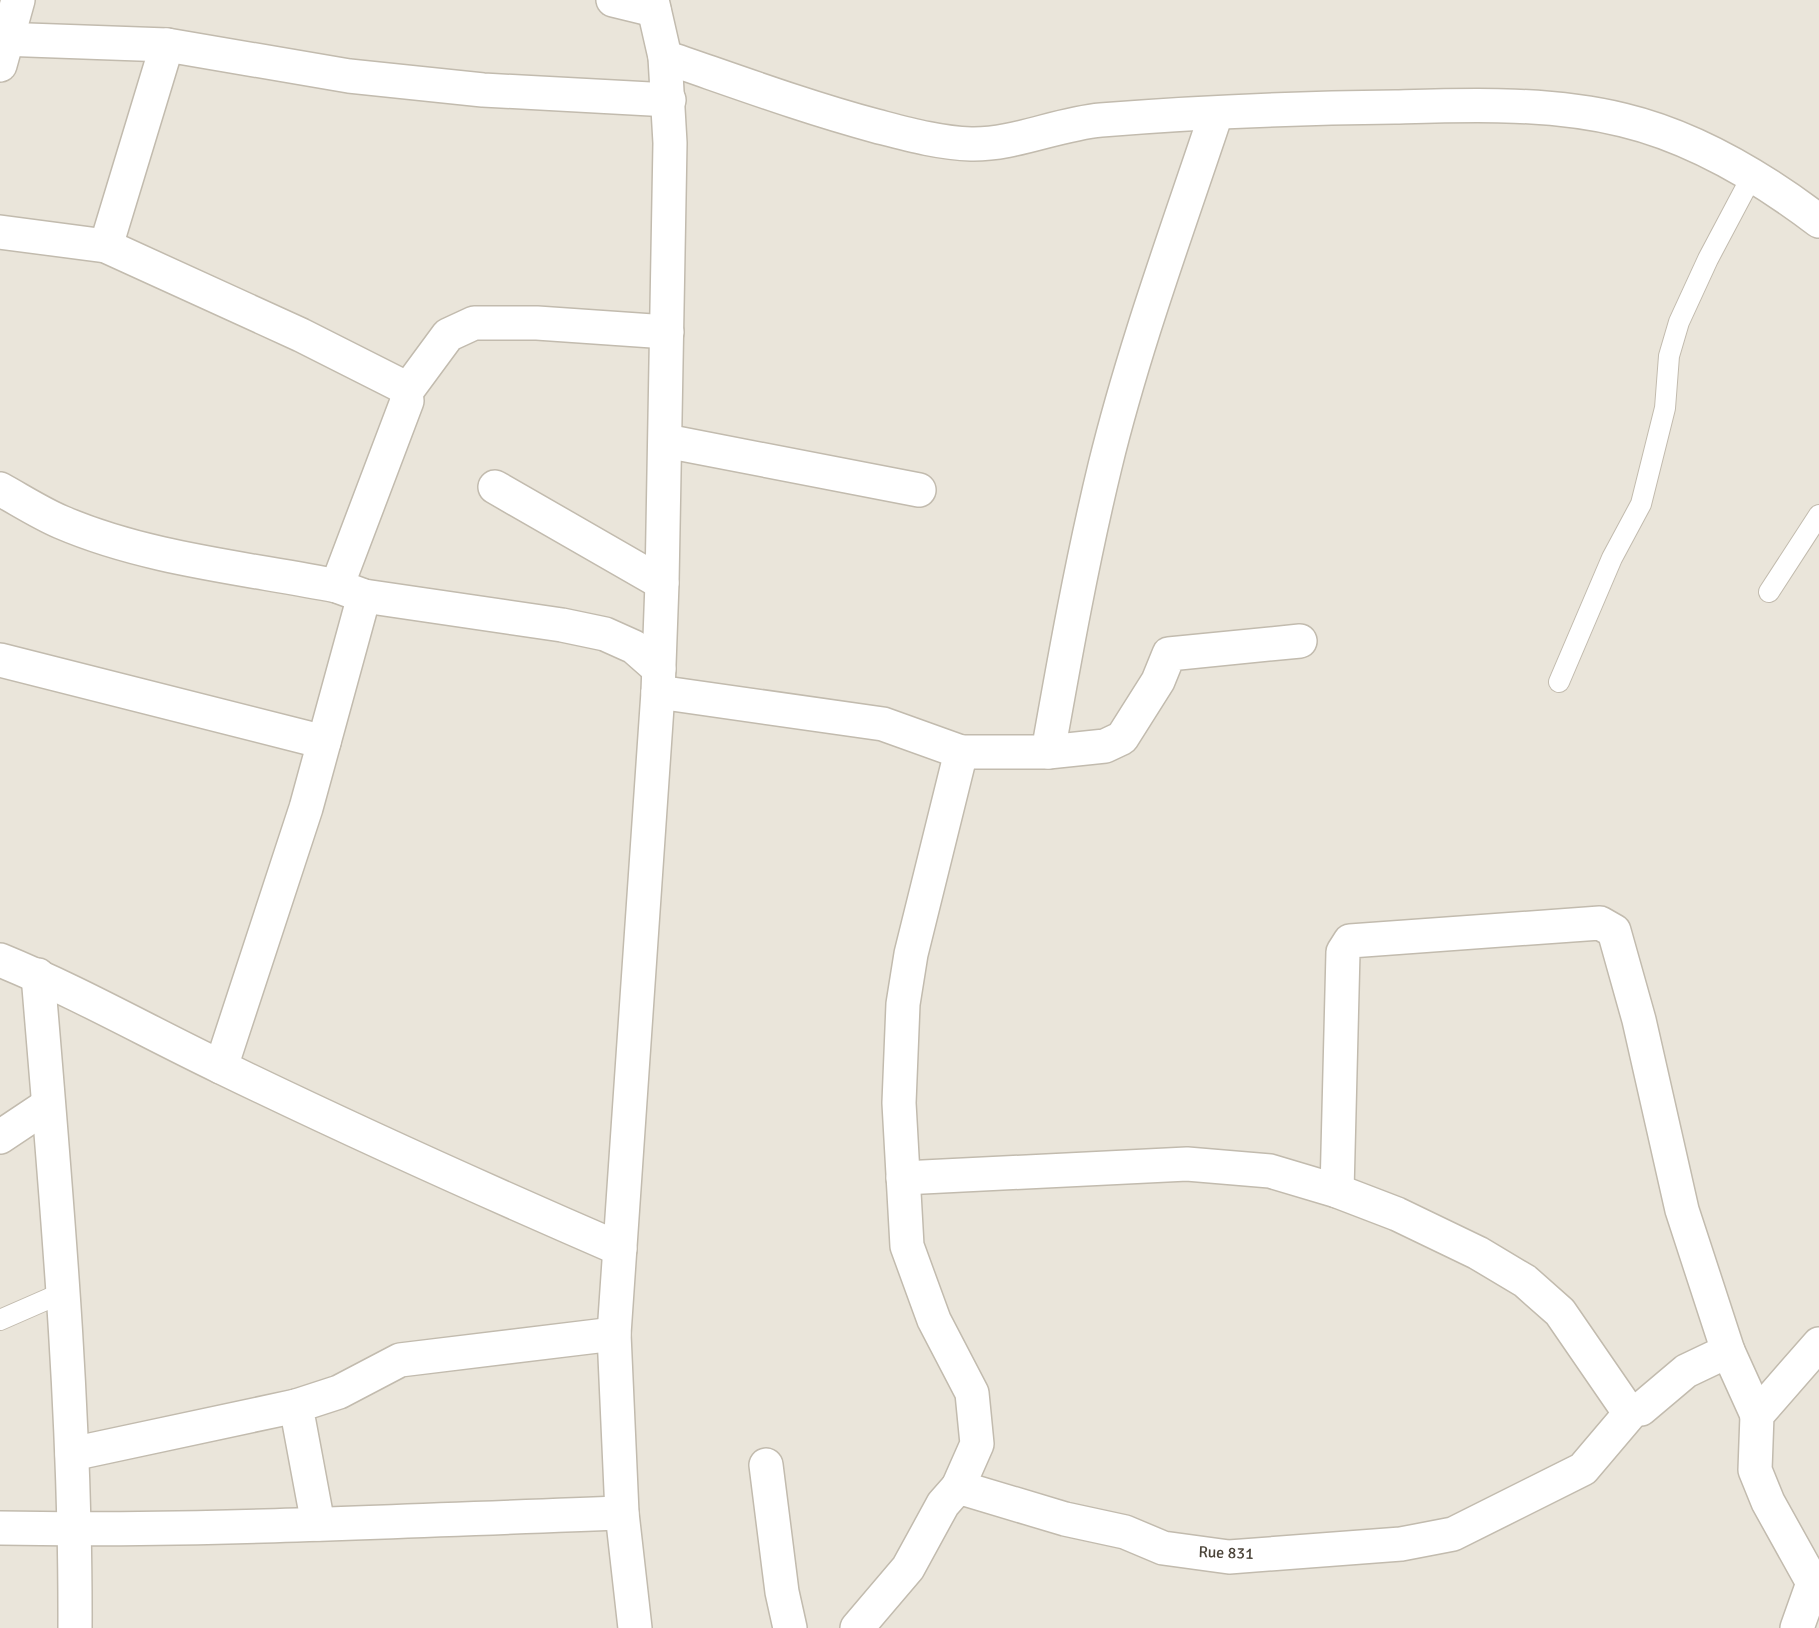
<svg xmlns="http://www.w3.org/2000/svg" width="1819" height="1628" viewBox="0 0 1819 1628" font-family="Signika,sans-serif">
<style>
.residential{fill:#eae5da}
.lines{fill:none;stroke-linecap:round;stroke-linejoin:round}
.service-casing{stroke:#c2bbae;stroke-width:22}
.minor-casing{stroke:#c2bbae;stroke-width:36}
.tertiary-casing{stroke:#c2bbae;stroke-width:36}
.service{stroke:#fff;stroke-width:20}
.minor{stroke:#fff;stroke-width:33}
.tertiary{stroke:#fff;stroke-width:33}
.labels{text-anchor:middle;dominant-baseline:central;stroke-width:5;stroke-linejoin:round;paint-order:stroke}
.street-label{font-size:16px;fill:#4b4439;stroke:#fff}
</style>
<rect width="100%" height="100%" fill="#f6f3ec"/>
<rect class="residential" x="0" y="0" width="1819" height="1628"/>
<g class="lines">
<defs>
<g id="service">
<path d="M1769 592 1819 515"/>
<path d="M1559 682 1612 558 1641 504 1665 408 1669 356 1679 322 1708 259 1752 176"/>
<path d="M0 1320 64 1292"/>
</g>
<g id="minor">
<path d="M613 0 654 10"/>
<path d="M0 39 167 45 349 76 483 90 669 100"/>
<path d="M665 57C735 81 805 107 876 126 907 134 939 143 971 144 1014 145 1057 124 1101 120 1198 112 1297 108 1395 107 1471 105 1549 102 1623 120 1694 137 1761 177 1819 221"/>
<path d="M0 65 18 0"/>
<path d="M0 232 106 246 301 335 400 385 406 392 407 401 337 586"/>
<path d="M106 246 167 45"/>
<path d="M406 392 448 335 474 323H537L667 332"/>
<path d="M666 441 919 490"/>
<path d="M495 487 662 583"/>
<path d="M0 489C20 500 40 513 61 522 147 559 246 568 337 586L364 596 562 625 605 634 634 647 659 669"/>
<path d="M0 660 324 742"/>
<path d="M658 692 883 724 961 752 911 954 903 1004 899 1103 907 1246 934 1320 972 1393 977 1444 958 1487"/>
<path d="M961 752H1048C1065 656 1082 561 1105 466 1134 347 1177 231 1216 114"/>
<path d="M1048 752 1105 746 1122 738 1158 681 1169 654 1300 641"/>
<path d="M0 960C76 991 148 1032 221 1067 353 1131 486 1191 620 1249"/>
<path d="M38 975C56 1193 76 1410 75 1628"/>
<path d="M221 1067 306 808 364 596"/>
<path d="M0 1137 48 1105"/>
<path d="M903 1178 1187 1164 1270 1171 1337 1191 1397 1214 1478 1253 1525 1281 1560 1312 1626 1408 1641 1409 1686 1371 1728 1351 1757 1415"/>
<path d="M1337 1191 1343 952 1350 941 1600 923 1614 931 1639 1020 1682 1210 1728 1351"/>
<path d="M1819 1344 1757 1415 1755 1470 1768 1502 1813 1583 1819 1587"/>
<path d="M72 1454 296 1406"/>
<path d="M766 1465 782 1592 790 1628"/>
<path d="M318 1524 296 1406 339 1392 400 1360 614 1334"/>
<path d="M0 1528C207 1532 415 1520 622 1513"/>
<path d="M857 1628 908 1568 943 1504 958 1487 1065 1519 1125 1532 1163 1548 1229 1557 1401 1544 1453 1534 1583 1469 1633 1410"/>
<path d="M1797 1628 1813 1583"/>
</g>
<path id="tertiary" d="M635 1628 622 1513 614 1334 658 692 662 583 670 143 665 57 652 0"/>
</defs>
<use href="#service" class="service-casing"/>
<use href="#minor" class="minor-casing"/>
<use href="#tertiary" class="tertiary-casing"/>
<use href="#service" class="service"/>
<use href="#minor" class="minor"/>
<use href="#tertiary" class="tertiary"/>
</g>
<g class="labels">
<g class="street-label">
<text transform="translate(1226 1553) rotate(2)">Rue 831</text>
</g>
</g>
</svg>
